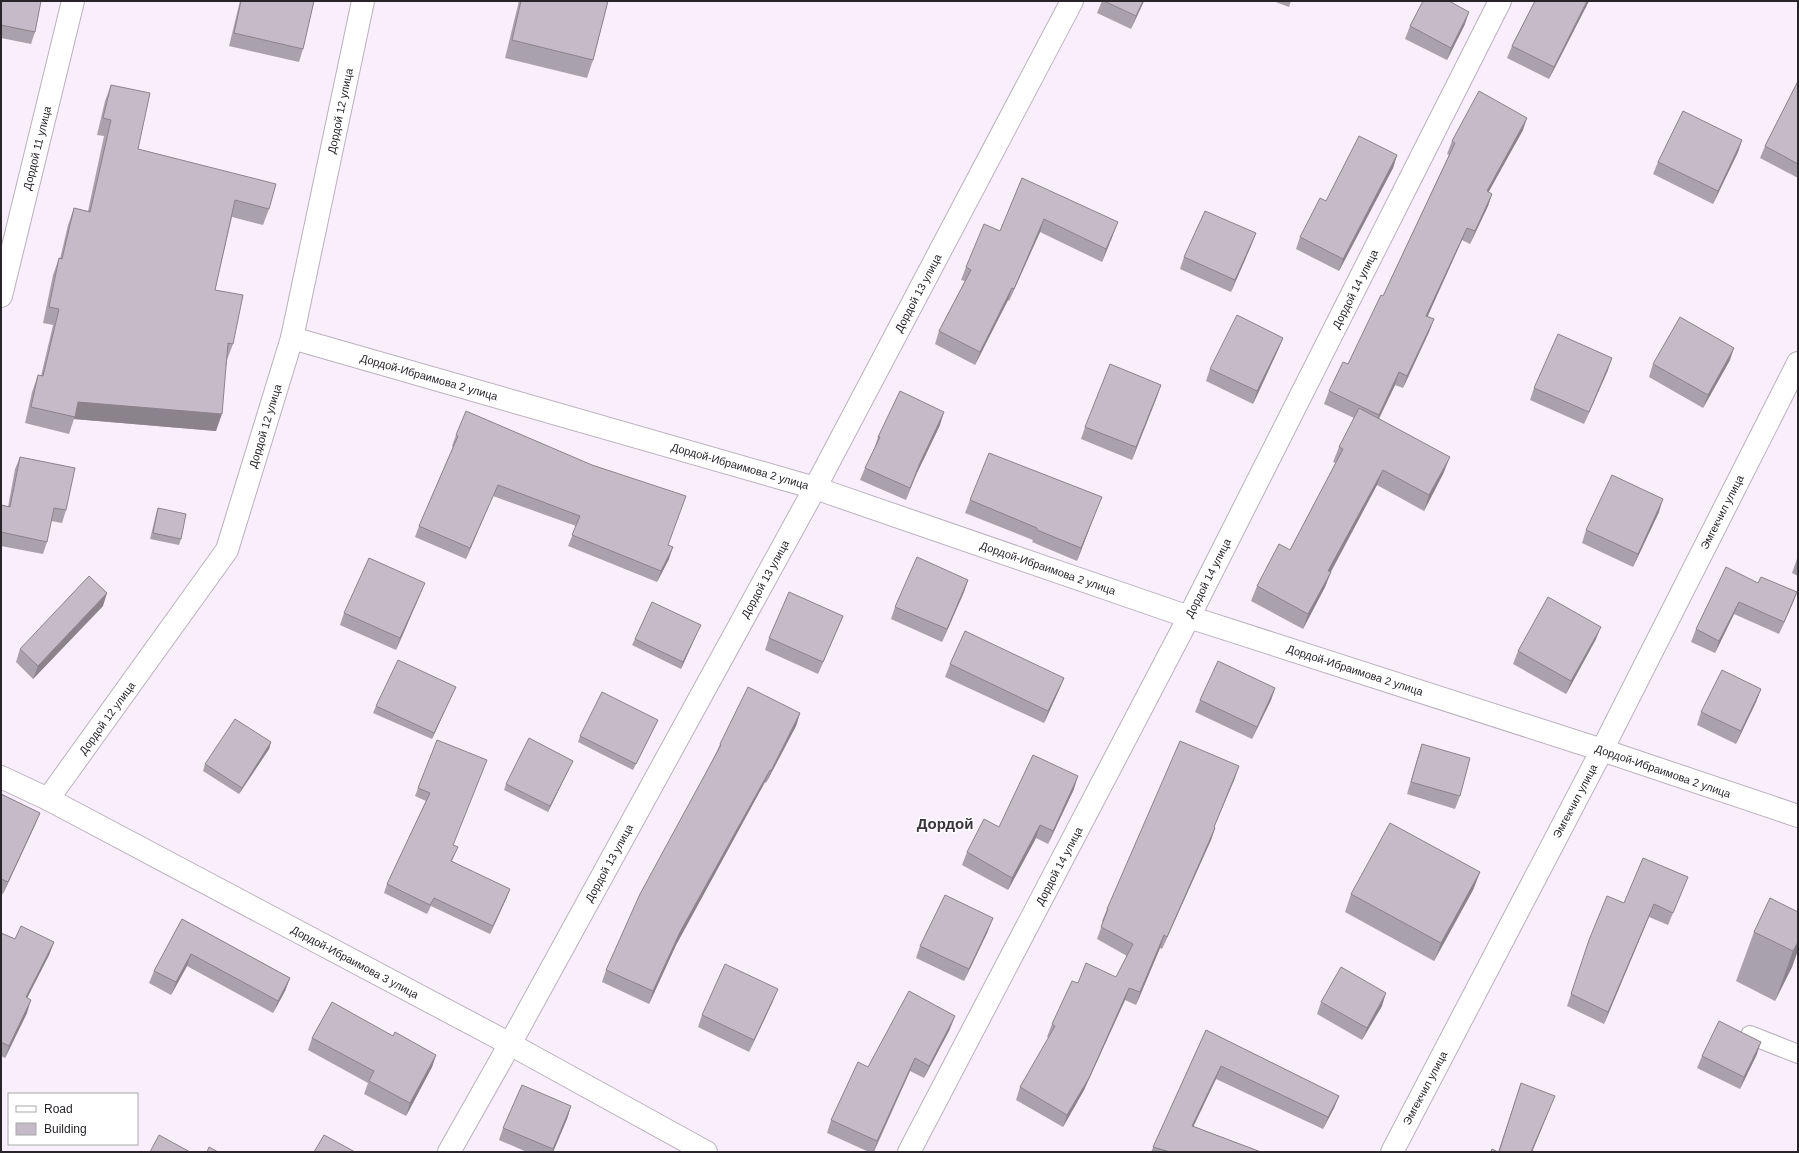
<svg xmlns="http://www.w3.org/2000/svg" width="1799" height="1153" viewBox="0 0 1799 1153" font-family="Arial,sans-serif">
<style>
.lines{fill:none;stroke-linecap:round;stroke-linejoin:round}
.lane-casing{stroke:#bab0bd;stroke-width:20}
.street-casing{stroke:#bab0bd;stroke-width:24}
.lane{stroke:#fff;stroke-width:18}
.street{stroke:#fff;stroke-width:22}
.wall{fill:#a9a1ac}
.shaded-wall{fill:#8a838c}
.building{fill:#c5bbc8;stroke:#8a838c}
.labels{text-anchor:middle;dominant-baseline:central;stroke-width:3;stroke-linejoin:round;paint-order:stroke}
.street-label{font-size:11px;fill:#28242a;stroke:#fff}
.district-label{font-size:15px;font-weight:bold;fill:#3a323d;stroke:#fff}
</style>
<rect width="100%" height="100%" fill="#f9eefc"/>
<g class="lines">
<defs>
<path id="lane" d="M1750 1035 1798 1054"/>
<g id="street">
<path d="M1 296 73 1"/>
<path d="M292 338 815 488 1189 617 1602 750 1798 816"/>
<path d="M1 777 48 799 510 1044 706 1152"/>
<path d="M48 799 227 550 292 338 363 1"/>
<path d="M449 1152 510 1044 815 488 1072 1"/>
<path d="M909 1152 1189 617 1500 1"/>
<path d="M1392 1152 1602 750 1798 363"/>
</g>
</defs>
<use href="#lane" class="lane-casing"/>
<use href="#street" class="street-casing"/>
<use href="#lane" class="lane"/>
<use href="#street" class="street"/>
</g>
<g class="wall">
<path d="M1 1 35 32 31 44 1 38Z"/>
<path d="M240 1H314L303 49 299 62 229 46Z"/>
<path d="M519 1H608L593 60 587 78 505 58Z"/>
<path d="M1102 1H1144L1131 29 1097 13Z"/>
<path d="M1273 1H1291L1289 7Z"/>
<path d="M1535 1H1589L1549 79 1507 58 1512 46Z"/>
<path d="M1465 24 1447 60 1405 39 1410 26Z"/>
<path d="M1798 81V178L1760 158 1765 146Z"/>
<path d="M111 85 138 149 269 209 263 225 232 217 215 290 233 344 227 360 216 431 74 419 69 434 25 423 32 392 38 375 41 376 53 325 43 323 53 275 59 258 60 259 68 225 74 208 88 211 104 136 97 135 105 101Z"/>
<path d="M1523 130 1488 192 1492 194 1488 206 1470 244 1462 240 1427 317 1434 319 1429 332 1403 388 1395 385 1379 419 1444 472 1424 511 1377 485 1331 572 1325 587 1303 629 1251 601 1257 586 1290 550 1336 463 1333 462 1339 447 1354 418 1324 404 1329 391 1348 364 1383 296 1449 155 1447 154 1452 141Z"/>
<path d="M1742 140 1738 152 1713 204 1653 174 1658 162Z"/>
<path d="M1397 155 1393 168 1339 271 1296 249 1300 237 1326 201Z"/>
<path d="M1022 178 1113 235 1102 262 1040 232 1009 301 1008 300 975 365 935 344 939 331 965 281 961 280 966 267 1000 231Z"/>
<path d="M1256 233 1251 246 1231 292 1180 269 1184 257Z"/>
<path d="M1283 338 1278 350 1253 404 1206 381 1210 369Z"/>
<path d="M1730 360 1703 408 1649 377 1653 364Z"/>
<path d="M1608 370 1584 424 1530 400 1534 388Z"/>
<path d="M1161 385 1132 460 1081 439 1085 427Z"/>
<path d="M940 425 916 475 906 500 860 480 865 468 874 449 878 437Z"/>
<path d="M456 435 668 545 669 559 657 582 568 546 576 526 493 496 466 559 415 537 419 526 453 447 452 446Z"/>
<path d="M20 457 66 510 62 523 51 521 47 542 43 554 1 546V505L8 507 15 469Z"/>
<path d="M970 500 1097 509 1077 561 1032 542 1033 540 965 513Z"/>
<path d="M158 508 181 539 179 545 150 539 156 514Z"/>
<path d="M1659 512 1633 567 1582 543 1586 530Z"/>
<path d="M1798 556V576L1792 573Z"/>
<path d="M968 580 964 592 942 642 891 619 895 607Z"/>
<path d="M1758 583 1797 592 1792 605 1779 634 1734 614 1715 653 1691 642 1696 629Z"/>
<path d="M420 595 396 650 340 625 344 613Z"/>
<path d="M103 606 33 679 16 662 20 649Z"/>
<path d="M843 616 838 628 818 674 765 650 769 638Z"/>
<path d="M698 631 681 669 632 645 635 639Z"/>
<path d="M1596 639 1566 694 1513 664 1518 651Z"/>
<path d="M950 664 1064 678 1059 690 1044 723 945 677Z"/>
<path d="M456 687 453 693 432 739 373 713 376 706Z"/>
<path d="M1275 688 1271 700 1252 739 1195 712 1200 700Z"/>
<path d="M1761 689 1756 702 1736 744 1697 725 1701 712Z"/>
<path d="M800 713 796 726 766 783 765 782 676 945 649 1004 602 982 606 970 716 753 720 744Z"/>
<path d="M658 720 633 770 578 742 580 736Z"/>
<path d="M437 740 453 845 458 847 452 861 507 897 490 934 431 906 427 914 384 893 387 884 426 801 415 796Z"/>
<path d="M271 742 269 749 239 794 203 771 205 764Z"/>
<path d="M1422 744 1460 796 1455 809 1407 794 1418 756Z"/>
<path d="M570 767 548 812 504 790 506 784Z"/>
<path d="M1235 778 1214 827 1215 828 1211 840 1162 949 1160 948 1136 1005 1125 1000 1084 1090 1063 1127 1016 1100 1020 1087 1049 1038 1047 1037 1052 1024 1078 983 1116 977 1127 956 1097 939 1103 922 1102 921 1107 909Z"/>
<path d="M1074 789 1048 844 1036 838 1008 890 962 865 967 852 999 827Z"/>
<path d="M1 794 40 813 35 825 3 894 1 893Z"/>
<path d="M1480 872 1473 890 1434 961 1345 912 1351 894Z"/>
<path d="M1688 877 1668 925 1649 917 1604 1024 1567 1006 1589 940 1624 903Z"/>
<path d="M1798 912V950L1792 967 1775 1001 1736 981 1754 932Z"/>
<path d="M182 919 290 978 285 991 273 1013 187 966 171 995 149 983 154 971Z"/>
<path d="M988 931 964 981 916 958 920 946Z"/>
<path d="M1 933 15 939 54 942 49 955 27 998V1013L5 1058 1 1056Z"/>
<path d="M773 1001 749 1052 698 1027 702 1015Z"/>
<path d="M1321 1002 1382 1006 1362 1040 1317 1014Z"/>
<path d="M950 1029 924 1078 910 1071 874 1152H869L827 1133 831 1120Z"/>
<path d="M1206 1030 1339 1096 1334 1108 1323 1129 1216 1079 1193 1126 1261 1152H1151Z"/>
<path d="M393 1036 436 1055 432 1067 406 1116 364 1094 368 1083 308 1050 312 1038Z"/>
<path d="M1757 1054 1740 1089 1697 1068 1702 1056Z"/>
<path d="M1521 1083 1550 1108 1532 1152H1498Z"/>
<path d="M571 1106 567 1119 553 1152H527L499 1140 503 1128Z"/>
</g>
<g class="shaded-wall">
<path d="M1143 1H1144L1131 29 1136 16Z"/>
<path d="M1587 1H1589L1549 79 1554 67Z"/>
<path d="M1469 12 1465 24 1447 60 1451 48Z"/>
<path d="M1527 118 1523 130 1482 204 1487 191Z"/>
<path d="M1742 140 1738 152 1713 204 1718 191Z"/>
<path d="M1397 155 1393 168 1339 271 1343 259Z"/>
<path d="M1492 194 1488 206 1470 244 1475 231Z"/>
<path d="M1044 219 1040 232 1009 301 1014 289Z"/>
<path d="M1118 222 1113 235 1102 262 1106 249Z"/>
<path d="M1467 228 1462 240 1422 329 1426 316Z"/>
<path d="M1256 233 1251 246 1231 292 1235 280Z"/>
<path d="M1012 288 1008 300 975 365 980 352Z"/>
<path d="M1434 319 1429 332 1403 388 1407 376Z"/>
<path d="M1283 338 1278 350 1253 404 1257 391Z"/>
<path d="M1734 348 1730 360 1703 408 1708 395Z"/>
<path d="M1612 358 1608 370 1584 424 1589 412Z"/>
<path d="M1399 372 1395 385 1374 428 1379 415Z"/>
<path d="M1161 385 1157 397 1132 460 1136 447Z"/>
<path d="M78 402 222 414 216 431 74 419Z"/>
<path d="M944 412 940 425 916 475 906 500 920 463Z"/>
<path d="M1450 457 1444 472 1424 511 1429 495Z"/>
<path d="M1383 470 1377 485 1323 586 1328 571Z"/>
<path d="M498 485 493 496 466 559 470 548Z"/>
<path d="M1102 497 1097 509 1077 561 1081 548Z"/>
<path d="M1663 499 1659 512 1633 567 1638 554Z"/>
<path d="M673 547 669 559 657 582 661 571Z"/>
<path d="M1331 572 1325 587 1303 629 1308 614Z"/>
<path d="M968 580 964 592 942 642 947 629Z"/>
<path d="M425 583 420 595 396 650 400 638Z"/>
<path d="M1797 592 1792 605 1779 634 1784 622Z"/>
<path d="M107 593 103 606 33 679 38 666Z"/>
<path d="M1739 602 1734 614 1715 653 1719 641Z"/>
<path d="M843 616 838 628 818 674 823 662Z"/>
<path d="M701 625 698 631 681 669 683 662Z"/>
<path d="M1601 627 1596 639 1566 694 1571 681Z"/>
<path d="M1064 678 1059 690 1044 723 1048 711Z"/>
<path d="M456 687 453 693 432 739 434 733Z"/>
<path d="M1275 688 1271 700 1252 739 1257 727Z"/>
<path d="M1761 689 1756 702 1736 744 1741 731Z"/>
<path d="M800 713 796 726 766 783 771 771Z"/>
<path d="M271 742 269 749 239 794 242 788Z"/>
<path d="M573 761 570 767 548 812 550 806Z"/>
<path d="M1239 766 1235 778 1209 839 1214 827Z"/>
<path d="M770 770 765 782 676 945 649 1004 653 991 680 932Z"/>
<path d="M1078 776 1074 789 1048 844 1053 831Z"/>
<path d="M40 813 35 825 3 894 8 882Z"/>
<path d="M1040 825 1036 838 1008 890 1012 878Z"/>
<path d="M1215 828 1211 840 1162 949 1167 937Z"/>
<path d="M1480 872 1473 890 1434 961 1441 943Z"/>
<path d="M510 889 507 897 490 934 493 926Z"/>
<path d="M1654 904 1649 917 1604 1024 1608 1012Z"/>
<path d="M993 918 988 931 964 981 969 969Z"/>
<path d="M1164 935 1160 948 1136 1005 1140 992Z"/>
<path d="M54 942 49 955 21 1010 26 997Z"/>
<path d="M1798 942V950L1792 967 1775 1001 1793 951Z"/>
<path d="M191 954 187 966 171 995 176 982Z"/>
<path d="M290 978 285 991 273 1013 278 1001Z"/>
<path d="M1129 988 1125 1000 1084 1090 1063 1127 1067 1115Z"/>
<path d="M778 989 773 1001 749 1052 754 1040Z"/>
<path d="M1386 993 1382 1006 1362 1040 1367 1028Z"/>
<path d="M31 1000 27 1013 5 1058 9 1046Z"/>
<path d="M955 1016 950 1029 924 1078 929 1066Z"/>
<path d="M1761 1042 1757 1054 1740 1089 1744 1077Z"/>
<path d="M436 1055 432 1067 406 1116 410 1103Z"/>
<path d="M915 1058 910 1071 873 1152 877 1141Z"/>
<path d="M1221 1066 1216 1079 1188 1138 1192 1126Z"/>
<path d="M1339 1096 1334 1108 1323 1129 1328 1117Z"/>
<path d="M1555 1096 1532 1152H1531Z"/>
<path d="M571 1106 567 1119 553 1152H552Z"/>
</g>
<g class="building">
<path d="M1 1H41L35 32 1 25Z"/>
<path d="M241 1H314L303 49 234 33Z"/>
<path d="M521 1H608L593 60 512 40Z"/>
<path d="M1104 1H1143L1136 16Z"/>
<path d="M1423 1H1449L1469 12 1451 48 1410 26Z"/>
<path d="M1535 1H1587L1554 67 1512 46Z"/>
<path d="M1798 81V164L1765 146Z"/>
<path d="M111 85 150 93 138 149 276 184 269 209 235 200 215 290 243 295 233 344 228 343 222 414 78 402 75 417 31 407 38 375 43 376 59 309 49 307 59 258 62 259 74 208 90 212 111 120 103 118Z"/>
<path d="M1479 91 1527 118 1487 191 1492 194 1475 231 1467 228 1426 316 1434 319 1407 376 1399 372 1379 415 1329 391 1343 362 1348 364 1381 295 1383 296 1455 143 1452 141Z"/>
<path d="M1683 111 1742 140 1718 191 1658 162Z"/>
<path d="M1359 136 1397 155 1343 259 1300 237 1320 198 1326 201Z"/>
<path d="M1022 178 1118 222 1106 249 1044 219 1014 289 1012 288 980 352 939 331 971 270 966 267 984 224 1000 231Z"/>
<path d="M1205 211 1256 233 1235 280 1184 257Z"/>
<path d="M1237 315 1283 338 1257 391 1210 369Z"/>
<path d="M1680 317 1734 348 1708 395 1653 364Z"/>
<path d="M1558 334 1612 358 1589 412 1534 388Z"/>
<path d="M1110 364 1161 385 1136 447 1085 427Z"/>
<path d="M900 391 944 412 920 463 910 488 865 468 880 437H878Z"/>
<path d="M1359 408 1450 457 1429 495 1383 470 1328 571 1331 572 1308 614 1257 586 1279 544 1290 550 1343 449 1339 447Z"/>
<path d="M466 411 592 465 686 496 668 545 673 547 661 571 572 535 580 516 498 485 470 548 419 526 458 436 456 435Z"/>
<path d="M989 453 1102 497 1081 548 1037 530V528L970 500Z"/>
<path d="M20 457 75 468 66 510 54 508 47 542 1 532V505L10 507Z"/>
<path d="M1612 475 1663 499 1638 554 1586 530Z"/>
<path d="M158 508 186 514 181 539 153 533Z"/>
<path d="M917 557 968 580 947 629 895 607Z"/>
<path d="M369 558 425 583 400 638 344 613Z"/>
<path d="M1726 567 1758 583 1761 577 1797 592 1784 622 1739 602 1719 641 1696 629Z"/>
<path d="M89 576 107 593 38 666 20 649Z"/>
<path d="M789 592 843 616 823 662 769 638Z"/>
<path d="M1548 597 1601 627 1571 681 1518 651Z"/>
<path d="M652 602 701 625 683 662 635 639Z"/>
<path d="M965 631 1064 678 1048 711 950 664Z"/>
<path d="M398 660 456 687 434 733 376 706Z"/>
<path d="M1218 661 1275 688 1257 727 1200 700Z"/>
<path d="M1722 670 1761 689 1741 731 1701 712Z"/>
<path d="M748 687 800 713 771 771 770 770 680 932 653 991 606 970 640 894 721 745 720 744Z"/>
<path d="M602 692 658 720 636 764 580 736Z"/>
<path d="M235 719 271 742 242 788 205 764Z"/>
<path d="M529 738 573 761 550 806 506 784Z"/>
<path d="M437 740 487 760 453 845 458 847 451 861 510 889 493 926 434 898 430 905 387 884 430 793 418 788Z"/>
<path d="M1180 741 1239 766 1214 827 1215 828 1167 937 1164 935 1140 992 1129 988 1089 1078 1067 1115 1020 1087 1055 1026 1052 1024 1072 981 1078 983 1086 963 1116 977 1133 944 1101 927 1108 909H1107Z"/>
<path d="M1422 744 1470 758 1460 796 1411 782Z"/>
<path d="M1033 755 1078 776 1053 831 1040 825 1012 878 967 852 984 819 999 827Z"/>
<path d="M1 794 40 813 8 882 1 879Z"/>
<path d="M1390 823 1480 872 1441 943 1351 894Z"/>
<path d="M1643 858 1688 877 1673 913 1654 904 1608 1012 1571 994 1589 940 1607 896 1624 903Z"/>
<path d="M945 895 993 918 969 969 920 946Z"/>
<path d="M1770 898 1798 912V942L1793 951 1754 932Z"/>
<path d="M182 919 290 978 278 1001 191 954 176 982 154 971Z"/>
<path d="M21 926 54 942 26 997 31 1000 9 1046 1 1042V933L15 939Z"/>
<path d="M725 964 778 989 754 1040 702 1015Z"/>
<path d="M1341 967 1386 993 1367 1028 1321 1002Z"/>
<path d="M909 991 955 1016 929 1066 915 1058 877 1141 831 1120 858 1062 868 1067Z"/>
<path d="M332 1002 393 1036 395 1032 436 1055 410 1103 369 1081 374 1071 312 1038Z"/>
<path d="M1719 1021 1761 1042 1744 1077 1702 1056Z"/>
<path d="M1206 1030 1339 1096 1328 1117 1221 1066 1192 1126 1261 1152H1170L1153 1147Z"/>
<path d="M1521 1083 1555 1096 1531 1152H1499Z"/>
<path d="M522 1085 571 1106 553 1149 503 1128Z"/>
<path d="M159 1135 190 1152H150Z"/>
<path d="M324 1135 355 1152H314Z"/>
<path d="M209 1147 218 1152H207Z"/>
<path d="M1492 1149 1498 1152H1491Z"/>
</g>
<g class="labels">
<g class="street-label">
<text transform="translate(340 111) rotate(-78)">Дордой 12 улица</text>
<text transform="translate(37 148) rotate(-76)">Дордой 11 улица</text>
<text transform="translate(1355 289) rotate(-63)">Дордой 14 улица</text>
<text transform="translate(918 293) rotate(-62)">Дордой 13 улица</text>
<text transform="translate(429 377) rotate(16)">Дордой-Ибраимова 2 улица</text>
<text transform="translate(265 426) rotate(-73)">Дордой 12 улица</text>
<text transform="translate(740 466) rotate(16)">Дордой-Ибраимова 2 улица</text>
<text transform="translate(1722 512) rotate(-63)">Эмгекчил улица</text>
<text transform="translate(1048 568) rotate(19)">Дордой-Ибраимова 2 улица</text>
<text transform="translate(1208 578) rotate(-63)">Дордой 14 улица</text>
<text transform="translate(765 579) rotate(-61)">Дордой 13 улица</text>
<text transform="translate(1355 670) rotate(18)">Дордой-Ибраимова 2 улица</text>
<text transform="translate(107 718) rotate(-54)">Дордой 12 улица</text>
<text transform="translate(1663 771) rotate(19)">Дордой-Ибраимова 2 улица</text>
<text transform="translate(1575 801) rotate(-62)">Эмгекчил улица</text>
<text transform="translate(609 863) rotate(-61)">Дордой 13 улица</text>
<text transform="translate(1059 866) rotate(-62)">Дордой 14 улица</text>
<text transform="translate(355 962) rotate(28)">Дордой-Ибраимова 3 улица</text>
<text transform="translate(1425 1088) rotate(-62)">Эмгекчил улица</text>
</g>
<g class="district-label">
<text x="945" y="823">Дордой</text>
</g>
</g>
<rect width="1799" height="1153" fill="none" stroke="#28242a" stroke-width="4"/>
<rect x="8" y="1093" width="130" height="52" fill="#ffffff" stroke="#a9a7aa"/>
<rect x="16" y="1106" width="20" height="6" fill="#ffffff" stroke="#a9a7aa"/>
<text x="44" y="1113" font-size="12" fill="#28242a">Road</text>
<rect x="16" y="1123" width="20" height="12" fill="#c5bbc8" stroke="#a9a7aa"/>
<text x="44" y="1133" font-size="12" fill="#28242a">Building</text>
</svg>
